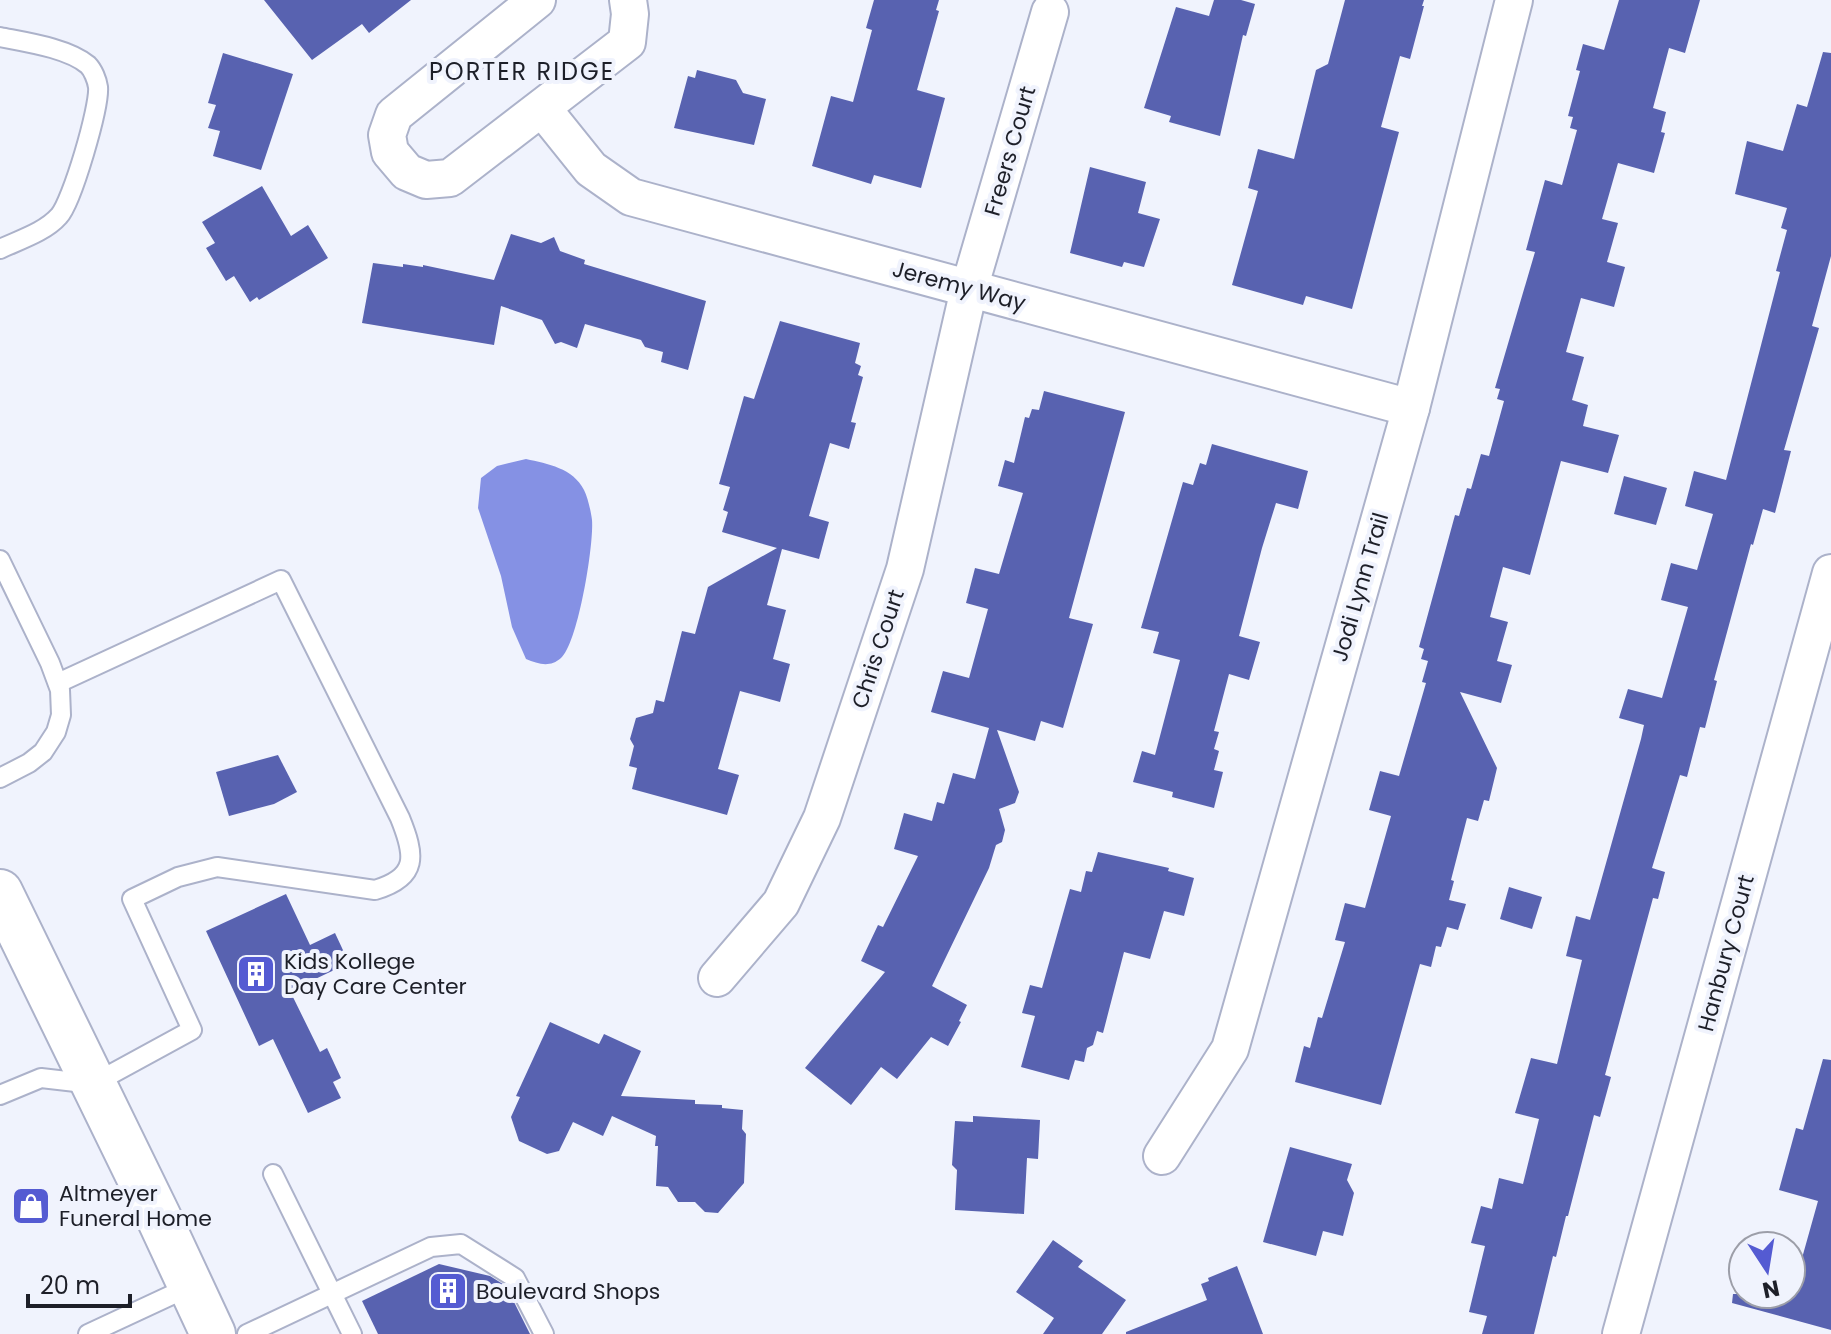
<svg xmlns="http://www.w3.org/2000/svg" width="1831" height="1334" viewBox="0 0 1831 1334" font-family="Poppins,sans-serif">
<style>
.water{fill:#8591e4}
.building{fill:#5862b0}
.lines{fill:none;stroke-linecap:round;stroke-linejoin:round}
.lane-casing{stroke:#acb2ca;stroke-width:22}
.street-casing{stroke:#acb2ca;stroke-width:40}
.primary-casing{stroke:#acb2ca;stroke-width:48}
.lane{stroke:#fff;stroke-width:18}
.street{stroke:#fff;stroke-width:36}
.primary{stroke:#fff;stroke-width:44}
.labels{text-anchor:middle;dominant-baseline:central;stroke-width:8;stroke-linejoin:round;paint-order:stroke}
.street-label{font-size:22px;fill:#1d1f28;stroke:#f0f3fd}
.poi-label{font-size:22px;fill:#1d1f28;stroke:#f0f3fd;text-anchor:start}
.neighbourhood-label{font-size:24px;letter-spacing:2px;fill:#1d1f28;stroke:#f0f3fd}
</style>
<rect width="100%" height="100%" fill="#f0f3fd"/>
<path class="water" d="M526 459C548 464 573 468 584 490 588 498 591 512 592 520 594 545 578 643 561 658 550 668 538 664 526 659L512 627 501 576 478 508 481 478 497 466Z"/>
<g class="building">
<path d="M264 0H411L369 33 362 24 312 60Z"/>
<path d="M874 0H939L936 10 939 11 917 90 945 98 921 188 874 175 871 184 812 166 831 96 853 102 872 30 866 28Z"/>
<path d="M1214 0H1241L1255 4 1246 36 1243 35 1220 136 1169 122 1171 116 1144 108 1176 7 1209 16Z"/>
<path d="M1345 0H1424L1422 6H1424L1410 59 1400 56 1381 127 1399 132 1352 309 1306 296 1303 305 1232 285 1258 191 1248 188 1258 149 1294 159 1316 70 1328 64Z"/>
<path d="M1619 0H1700L1685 53 1669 48 1653 108 1666 112 1661 132 1665 133 1654 173 1618 163 1602 219 1618 223 1607 262 1625 267 1614 307 1581 298 1566 352 1584 357 1572 400 1588 405 1583 426 1619 435 1608 473 1561 461 1530 575 1503 567 1490 617 1508 622 1497 661 1512 665 1501 703 1460 692 1497 768 1489 801 1484 800 1478 821 1467 818 1451 880 1454 881 1449 900 1466 904 1458 930 1447 927 1441 947 1436 946 1431 967 1420 964 1381 1105 1295 1082 1304 1046 1310 1048 1318 1017 1322 1018 1345 942 1335 940 1345 903 1365 908 1391 816 1369 810 1380 771 1399 776 1426 683 1422 682 1428 661 1421 659 1424 649 1419 647 1455 515 1459 516 1467 488 1471 489 1481 454 1489 456 1504 401 1497 399 1500 389 1495 388 1535 252 1526 250 1545 180 1562 185 1577 130 1570 128 1573 117 1568 116 1580 71 1576 70 1583 44 1604 50Z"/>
<path d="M1823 52 1831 53V256L1812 326 1819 328 1784 450 1791 451 1775 513 1763 509 1753 545 1751 544 1714 680 1717 681 1705 728 1700 727 1687 777 1680 775 1652 868 1665 872 1658 899 1653 898 1605 1075 1611 1077 1600 1117 1594 1115 1568 1216H1566L1556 1257 1553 1256 1534 1334H1482L1487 1316 1469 1312 1485 1246 1471 1243 1481 1206 1492 1209 1499 1178 1523 1184 1539 1119 1515 1113 1531 1058 1557 1064 1582 960 1566 956 1576 916 1590 920 1641 739 1644 725 1619 718 1628 689 1662 698 1688 607 1661 600 1671 563 1697 570 1713 514 1685 506 1694 471 1726 480 1780 272 1776 271 1787 230 1781 228 1787 208 1735 194 1747 141 1783 151 1797 104 1807 107Z"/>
<path d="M223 53 293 74 261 170 213 156 220 131 208 128 216 105 208 103Z"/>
<path d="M697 70 736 80 743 93 766 99 754 145 674 128 688 76 695 78Z"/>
<path d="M1090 167 1146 182 1138 213 1160 219 1144 267 1124 262 1122 267 1070 253Z"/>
<path d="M262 186 291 236 308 225 328 258 259 300 257 297 250 302 234 276 226 281 206 248 215 243 202 222Z"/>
<path d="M511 234 541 243 554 237 560 251 585 260 584 264 706 301 688 370 661 362 663 352 645 347 641 340 585 324 577 348 561 342 555 344 542 320 501 306 494 345 362 323 373 263 403 267V264L423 267V265L494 280Z"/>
<path d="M780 321 860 343 855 363 861 366 858 375 863 377 851 422 856 423 849 449 830 443 809 516 829 522 819 559 782 549 767 605 786 610 773 659 790 664 780 702 740 691 718 769 739 775 727 815 632 789 637 768 629 766 634 746 630 739 636 718 653 713 656 700 664 702 682 631 695 634 708 587 777 548 722 532 728 512 723 510 730 487 719 484 744 396 754 399Z"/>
<path d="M1044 391 1125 412 1069 618 1093 624 1063 728 1041 721 1035 741 997 730 1019 792 1015 803 999 809 1005 830 1002 842 996 845 989 868 932 986 967 1005 959 1021 961 1022 948 1046 931 1037 897 1079 881 1067 851 1105 805 1068 885 972 861 961 878 925 883 927 918 856 894 849 904 813 932 821 937 802 944 804 953 773 975 779 989 728 931 712 943 671 969 678 988 609 966 603 975 568 999 574 1023 493 998 486 1005 460 1014 463 1025 417 1029 418 1032 409 1039 410Z"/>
<path d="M1212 444 1308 471 1298 509 1276 503 1262 548 1239 636 1260 642 1249 680 1229 674 1214 731 1219 732 1214 749 1219 751 1214 770 1223 772 1214 808 1172 797 1173 792 1133 782 1142 751 1155 755 1180 660 1153 653 1159 632 1141 628 1183 482 1193 485 1200 463 1206 465Z"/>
<path d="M1624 476 1667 488 1656 525 1614 514Z"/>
<path d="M278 755 297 792 274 804 229 816 216 772Z"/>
<path d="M1098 852 1169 868 1168 871 1194 878 1184 916 1164 911 1150 959 1124 952 1103 1033 1097 1031 1093 1045 1087 1048 1084 1062 1075 1060 1069 1080 1021 1067 1035 1016 1022 1013 1030 985 1042 988 1070 889 1081 892 1086 871 1092 872Z"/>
<path d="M1509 887 1542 897 1532 929 1500 919Z"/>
<path d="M286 894 310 945 335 933 349 963 290 991 320 1052 327 1048 341 1078 333 1082 341 1098 308 1113 273 1039 259 1046 206 931Z"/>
<path d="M550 1022 599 1044 604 1034 641 1051 621 1096 695 1100V1104L722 1105V1108L743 1110 742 1129 746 1134 744 1183 718 1213 705 1212 695 1202H678L668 1187 656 1186 658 1146H655L656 1136 612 1116 603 1136 573 1122 559 1151 547 1154 519 1141 511 1117 520 1097 516 1096Z"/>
<path d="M1823 1059 1831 1060V1330L1732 1303 1733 1294H1791V1274L1797 1276 1818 1201 1779 1190 1796 1128 1803 1130Z"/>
<path d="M973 1116 1040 1120 1038 1159 1027 1158 1024 1214 955 1210 957 1170 952 1165 955 1121 973 1122Z"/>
<path d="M1290 1147 1352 1164 1347 1180 1354 1193 1343 1236 1323 1231 1316 1256 1263 1242Z"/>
<path d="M1053 1240 1083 1261 1078 1267 1126 1300 1102 1334H1043L1054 1318 1016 1292Z"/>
<path d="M439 1264 490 1276 506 1286 530 1334H378L362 1301Z"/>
<path d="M1237 1266 1263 1334H1126V1332L1207 1300 1201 1284 1209 1281 1208 1278Z"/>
</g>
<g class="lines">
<defs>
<g id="lane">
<path d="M0 37C25 42 68 48 88 65 93 70 97 80 98 87 100 106 72 202 59 216 45 232 19 240 0 249"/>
<path d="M0 560 50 663 60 690 61 715 56 732 43 752 29 763 0 778"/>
<path d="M0 1095 41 1078 93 1084 192 1030 132 899 178 877 217 867 375 890C419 877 415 855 400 818L281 580 58 683"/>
<path d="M273 1174 352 1334"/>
<path d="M88 1334 191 1286"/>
<path d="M247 1334 431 1247 461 1244 515 1278 544 1334"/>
</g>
<g id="street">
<path d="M537 0 394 115 387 135 390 152 407 172 426 180 450 178 627 42 630 14 628 0"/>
<path d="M542 108 591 169 631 197 1411 408"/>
<path d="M717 978 781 903 822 818 905 569 969 289 1050 12"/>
<path d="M1162 1156 1230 1049 1411 408 1514 0"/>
<path d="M1621 1334 1831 573"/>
</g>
<path id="primary" d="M0 892 158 1216 213 1334"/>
</defs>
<use href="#lane" class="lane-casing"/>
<use href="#street" class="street-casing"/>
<use href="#primary" class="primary-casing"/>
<use href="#lane" class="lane"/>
<use href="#street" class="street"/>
<use href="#primary" class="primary"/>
</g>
<defs>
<symbol id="building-square" viewBox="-11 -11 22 22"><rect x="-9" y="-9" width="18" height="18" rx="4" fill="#545bd2" stroke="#f0f3fd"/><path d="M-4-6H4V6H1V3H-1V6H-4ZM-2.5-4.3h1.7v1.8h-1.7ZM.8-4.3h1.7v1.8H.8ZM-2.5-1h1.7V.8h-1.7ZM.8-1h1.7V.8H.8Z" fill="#fff"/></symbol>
<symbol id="shop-square" viewBox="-11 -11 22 22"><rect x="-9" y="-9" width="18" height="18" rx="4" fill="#545bd2" stroke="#f0f3fd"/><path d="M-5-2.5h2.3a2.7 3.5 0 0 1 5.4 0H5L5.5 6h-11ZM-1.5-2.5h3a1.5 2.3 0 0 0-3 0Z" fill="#fff"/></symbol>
</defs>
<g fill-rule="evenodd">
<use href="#building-square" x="234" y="952" width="44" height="44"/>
<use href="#shop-square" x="9" y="1184" width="44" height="44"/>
<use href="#building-square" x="426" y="1269" width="44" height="44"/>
</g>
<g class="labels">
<g class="street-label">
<text transform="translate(1010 151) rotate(-74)">Freers Court</text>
<text transform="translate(959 286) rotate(15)">Jeremy Way</text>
<text transform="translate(1360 587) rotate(-74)">Jodi Lynn Trail</text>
<text transform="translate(878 649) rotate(-72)">Chris Court</text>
<text transform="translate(1726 953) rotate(-75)">Hanbury Court</text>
</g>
<g class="poi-label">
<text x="284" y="961">Kids Kollege<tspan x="284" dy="25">Day Care Center</tspan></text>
<text x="59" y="1193">Altmeyer<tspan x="59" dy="25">Funeral Home</tspan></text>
<text x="476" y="1291">Boulevard Shops</text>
</g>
<g class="neighbourhood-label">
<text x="522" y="71">PORTER RIDGE</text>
</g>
</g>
<g transform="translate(1767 1270) rotate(168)"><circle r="38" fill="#f0f3fd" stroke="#9c9ea8" stroke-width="2"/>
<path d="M0-6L14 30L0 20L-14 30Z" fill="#545bd2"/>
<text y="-12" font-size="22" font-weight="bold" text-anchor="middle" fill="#1d1f28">N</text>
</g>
<path d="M28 1294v12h102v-12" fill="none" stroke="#1d1f28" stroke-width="4"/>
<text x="40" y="1294" font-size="24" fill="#1d1f28" stroke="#f0f3fd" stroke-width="6" paint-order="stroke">20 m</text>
</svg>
